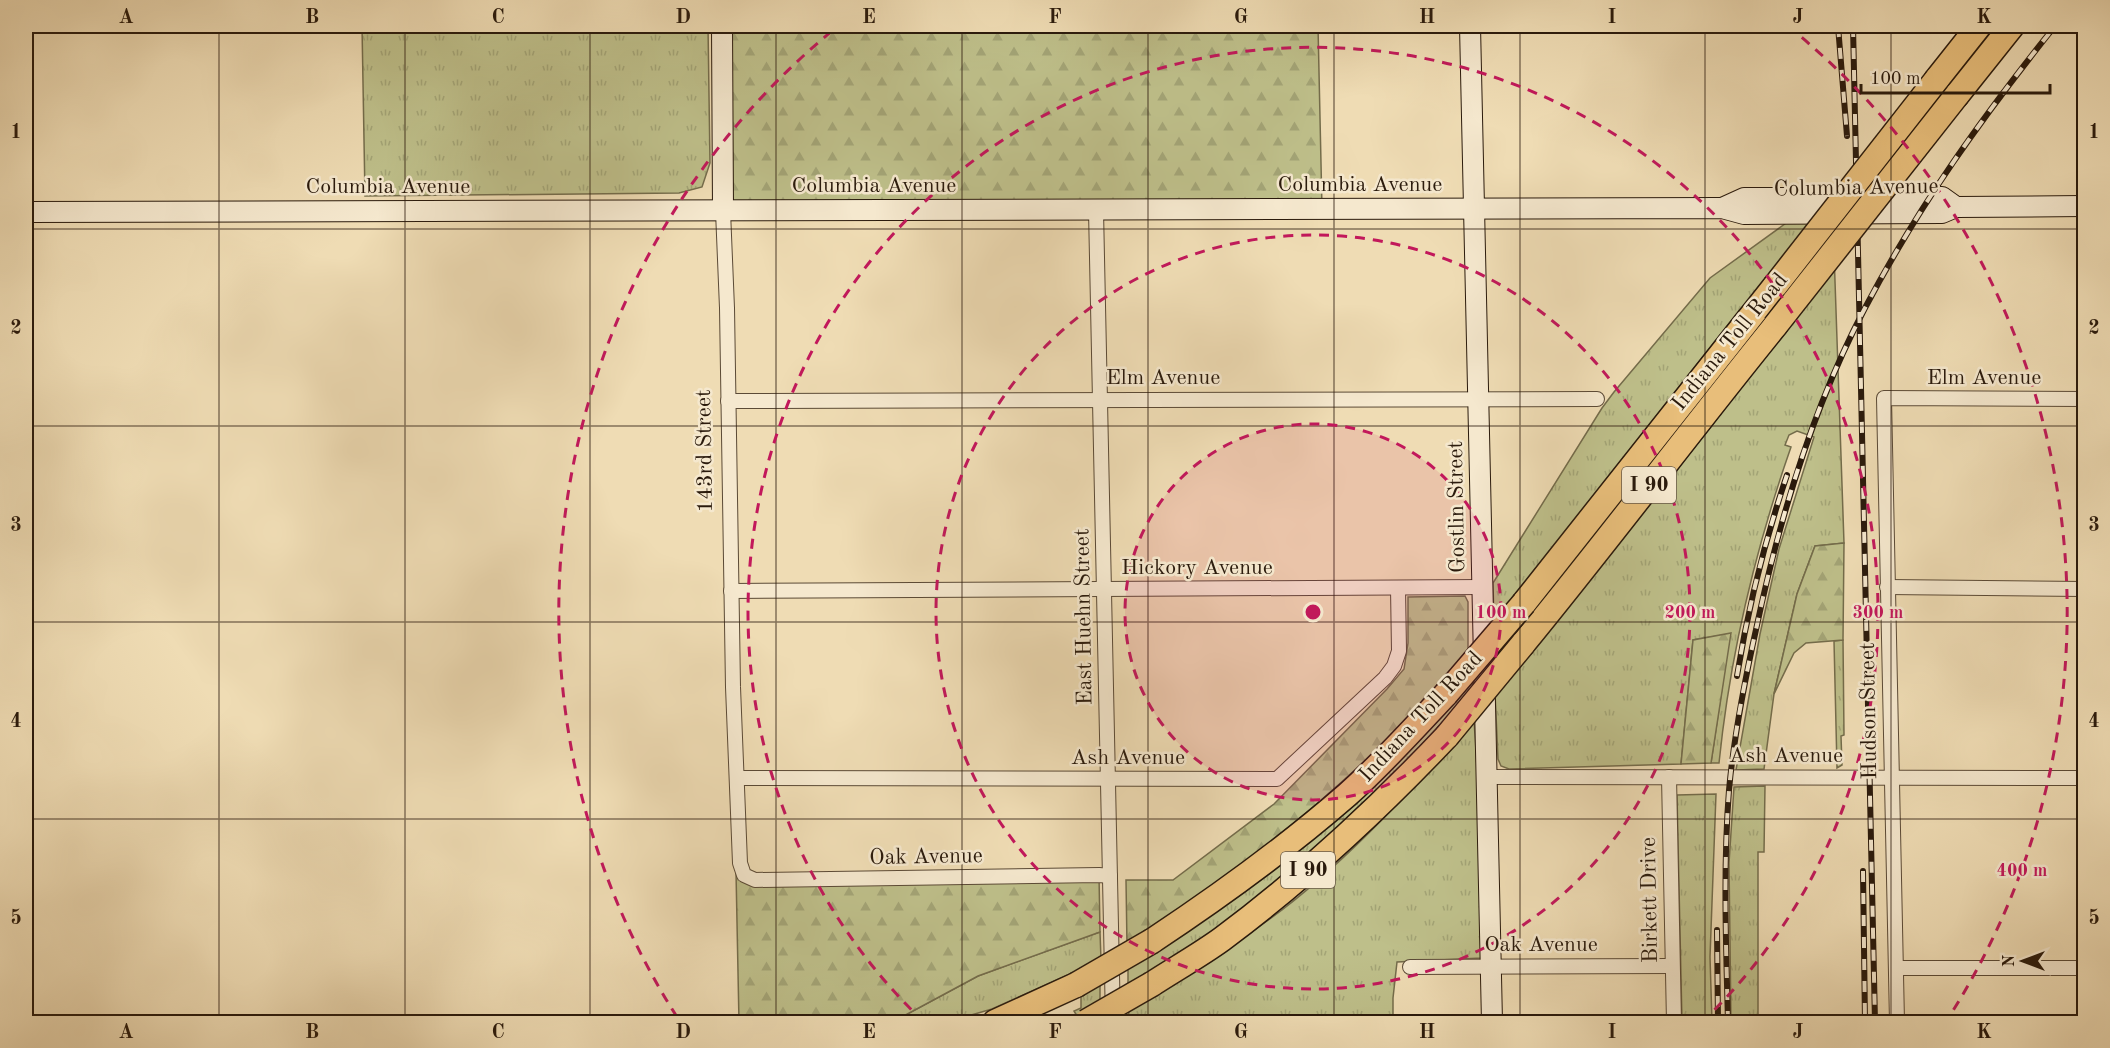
<svg xmlns="http://www.w3.org/2000/svg" width="2110" height="1048" viewBox="0 0 2110 1048" font-family="'Old Standard TT',serif">
<style>
.grass{fill:url(#grass-tufts);stroke:#746c4b;stroke-width:1.5}
.forest{fill:url(#forest-firs);stroke:#746c4b;stroke-width:1.5}
.lines{fill:none;stroke-linecap:round;stroke-linejoin:round}
.street-casing{stroke:#5b4a36;stroke-width:16}
.secondary-casing{stroke:#2a1a0c;stroke-width:22}
.highway-casing{stroke:#2a1a0c;stroke-width:27}
.street{stroke:#f5e8ce;stroke-width:14}
.secondary{stroke:#f5e8ce;stroke-width:20}
.highway{stroke:#e8be7a;stroke-width:24}
.rail-casing{stroke:#2a1a0c;stroke-width:6}
.rail{stroke:#f5e8ce;stroke-width:4;stroke-dasharray:11;stroke-linecap:butt}
.highway-bridge-casing{stroke:#2a1a0c;stroke-width:27;stroke-linecap:butt}
.highway-bridge{stroke:#e8be7a;stroke-width:24}
.grid{fill:none;stroke:#2a1a0c;stroke-width:1.5;stroke-opacity:0.55}
.ring{fill:none;stroke:#c2185b;stroke-width:3;stroke-dasharray:10 8}
.labels{text-anchor:middle;dominant-baseline:central;stroke-width:5;stroke-linejoin:round;paint-order:stroke}
.shield{fill:#f5e8ce;stroke:#675846;stroke-width:1.5}
.shield-label{font-size:21px;font-weight:bold;fill:#2a1a0c}
.street-label{font-size:22px;fill:#2a1a0c;stroke:#f5e8ce}
.centre{fill:#c2185b;stroke:#f5e8ce;stroke-width:3}
.ring-label{font-size:18px;text-anchor:middle;font-weight:bold;fill:#c2185b;stroke:#f5e8ce;stroke-width:5;stroke-linejoin:round;paint-order:stroke}
.neatline{fill:none;stroke:#2a1a0c;stroke-width:2}
.grid-label{font-size:20px;text-anchor:middle;font-weight:bold;fill:#2a1a0c}
</style>
<defs>
<pattern id="grass-tufts" width="24" height="20" patternUnits="userSpaceOnUse" patternTransform="scale(1.5)"><rect width="24" height="20" fill="#bebf8a"/><path d="M3 7l-1-3M5 7V3M7 7l1-3M15 17l-1-3M17 17v-4M19 17l1-3" fill="none" stroke="#a3a476"/></pattern>
<pattern id="forest-firs" width="22" height="20" patternUnits="userSpaceOnUse" patternTransform="scale(1.5)"><rect width="22" height="20" fill="#bebf8a"/><path d="M5 1l3.5 6h-7zM16 11l3.5 6h-7z" fill="#a3a476"/></pattern>
</defs>
<rect width="100%" height="100%" fill="#efdcb4"/>
<filter id="stains"><feTurbulence type="fractalNoise" baseFrequency=".00333" numOctaves="4"/><feColorMatrix values="0 0 0 0 .2 0 0 0 0 .09 0 0 0 0 .02 0 0 0 .5 -.17"/></filter>
<radialGradient id="worn" r=".72"><stop offset=".6" stop-color="#630" stop-opacity="0"/><stop offset="1" stop-color="#630" stop-opacity=".3"/></radialGradient>
<g class="grass">
<path d="M362 26H708L710 163 702 187 679 193 365 196Z"/>
<path d="M1789 221 1833 223 1844 543 1815 546 1797 594 1774 694 1764 769 1736 770 1760 634 1779 549 1814 437 1797 431 1789 435 1785 445 1791 447C1755 550 1730 655 1719 763H1711L1730 634 1693 640 1681 764 1509 769 1501 766 1498 759 1495 693 1563 613 1709 429 1767 353 1775 300 1764 283 1738 312 1494 623 1493 583 1602 408 1614 392 1710 278Z"/>
<path d="M1843 640 1844 735 1841 736 1842 765 1837 768 1834 641Z"/>
<path d="M1473 679V688L1381 790 1295 869 1209 935 1128 987V967L1169 943 1236 898 1289 857Z"/>
<path d="M1474 720 1479 799 1482 958 1397 962 1393 998V1022H1128L1129 1010C1181 979 1233 947 1282 910 1354 854 1414 787 1474 720Z"/>
<path d="M1765 786 1764 852H1758V1022H1731L1729 863 1734 787Z"/>
<path d="M1716 794 1710 957 1712 1022H1682L1677 795Z"/>
<path d="M1100 932 1101 960 992 1009 947 1022H886L900 1018 978 976Z"/>
<path d="M1100 984V1004L1077 1016 1074 1011 1081 1008V993Z"/>
</g>
<g class="forest">
<path d="M722 26H1318L1322 209 723 211Z"/>
<path d="M1844 543 1843 640 1806 643 1794 653 1774 694 1797 594 1815 546Z"/>
<path d="M1465 596 1468 602V653C1400 733 1319 806 1235 870 1200 896 1163 920 1127 946L1126 880H1173L1274 804 1387 689 1404 669 1408 643V597Z"/>
<path d="M1731 633 1711 763 1681 764 1693 640Z"/>
<path d="M736 872 744 875H1099L1100 932 978 976 900 1018 886 1022H739Z"/>
</g>
<g class="lines">
<defs>
<g id="street">
<path d="M1096 210 1113 1022"/>
<path d="M723 211 727 308 733 687 740 863 744 875 755 880 1099 875 1110 876"/>
<path d="M728 401 1597 399"/>
<path d="M1887 587 2084 589"/>
<path d="M731 591 1482 587"/>
<path d="M1486 777 2084 778"/>
<path d="M1669 777 1674 1022"/>
<path d="M737 778 1277 779 1385 678 1394 666 1399 651 1398 588"/>
<path d="M1410 967 1672 966"/>
<path d="M1896 968H2084"/>
<path d="M1897 1022 1884 398 2084 399"/>
</g>
<g id="secondary">
<path d="M722 26 723 211"/>
<path d="M1470 26 1492 1022"/>
<path d="M1722 208 1744 198H1849L1942 197 1956 207"/>
<path d="M26 212 1722 208 1744 214 1942 213 1956 207 2084 206"/>
</g>
<g id="highway">
<path d="M1937 79 1979 26"/>
<path d="M1957 95 2012 26"/>
<path d="M1524 603 1775 286"/>
<path d="M1523 644C1609 539 1690 431 1775 326"/>
<path d="M1152 941C1220 896 1285 849 1347 795 1382 764 1414 728 1446 694"/>
<path d="M1152 984C1175 969 1200 955 1222 939 1304 878 1377 810 1447 736"/>
<path d="M995 1022 1076 985"/>
</g>
</defs>
<use href="#street" class="street-casing"/>
<use href="#secondary" class="secondary-casing"/>
<use href="#highway" class="highway-casing"/>
<use href="#street" class="street"/>
<use href="#secondary" class="secondary"/>
<use href="#highway" class="highway"/>
<defs>
<g id="rail">
<path d="M1838 26 1847 136"/>
<path d="M1853 26 1875 1022"/>
<path d="M1737 676C1748 608 1765 540 1787 475"/>
<path d="M1863 871 1865 1022"/>
<path d="M1717 930 1718 1022"/>
<path d="M1728 1022C1726 945 1723 867 1729 790 1734 734 1745 679 1757 625 1780 516 1813 407 1865 308 1919 205 1983 116 2055 26"/>
</g>
</defs>
<use href="#rail" class="rail-casing"/>
<use href="#rail" class="rail"/>
<defs>
<g id="highway-bridge">
<path d="M1775 286 1937 79"/>
<path d="M1775 326 1957 95"/>
<path d="M1446 694 1524 603"/>
<path d="M1447 736 1523 644"/>
<path d="M1076 985 1152 941"/>
<path d="M1086 1022 1152 984"/>
</g>
</defs>
<use href="#highway-bridge" class="highway-bridge-casing"/>
<use href="#highway-bridge" class="highway-bridge"/>
</g>
<path class="grid" d="M219 26V1022M405 26V1022M590 26V1022M776 26V1022M962 26V1022M1148 26V1022M1334 26V1022M1520 26V1022M1705 26V1022M1891 26V1022M26 229H2084M26 426H2084M26 622H2084M26 819H2084"/>
<circle cx="1313" cy="612" r="188" fill="#c2185b" fill-opacity=".12"/>
<g class="ring">
<circle cx="1313" cy="612" r="188"/>
<circle cx="1313" cy="612" r="377"/>
<path d="M924 1022A565 565 0 1 1 1702 1022"/>
<path d="M677 1017A754 754 0 0 1 838 26M1788 26A754 754 0 0 1 1949 1017"/>
</g>
<g class="labels">
<g class="shield">
<rect x="1622" y="467" width="54" height="36" rx="4.5"/>
<rect x="1281" y="852" width="54" height="36" rx="4.5"/>
</g>
<g class="shield-label">
<text x="1649" y="485">I 90</text>
<text x="1308" y="870">I 90</text>
</g>
<g class="street-label">
<text x="1360" y="185">Columbia Avenue</text>
<text x="874" y="186">Columbia Avenue</text>
<text x="388" y="187">Columbia Avenue</text>
<text transform="translate(1856 188) rotate(-1)">Columbia Avenue</text>
<text transform="translate(1730 342) rotate(-51)">Indiana Toll Road</text>
<text x="1163" y="378">Elm Avenue</text>
<text x="1984" y="378">Elm Avenue</text>
<text transform="translate(705 451) rotate(-91)">143rd Street</text>
<text transform="translate(1457 507) rotate(-91)">Gostlin Street</text>
<text x="1197" y="568">Hickory Avenue</text>
<text transform="translate(1084 617) rotate(-91)">East Huehn Street</text>
<text transform="translate(1869 711) rotate(-91)">Hudson Street</text>
<text transform="translate(1421 717) rotate(-47)">Indiana Toll Road</text>
<text x="1786" y="756">Ash Avenue</text>
<text x="1128" y="758">Ash Avenue</text>
<text transform="translate(926 857) rotate(-1)">Oak Avenue</text>
<text transform="translate(1650 900) rotate(-91)">Birkett Drive</text>
<text x="1541" y="945">Oak Avenue</text>
</g>
</g>
<circle cx="1313" cy="612" r="9" class="centre"/>
<g class="ring-label">
<text x="1501" y="618">100 m</text>
<text x="1690" y="618">200 m</text>
<text x="1878" y="618">300 m</text>
<text x="2022" y="876">400 m</text>
</g>
<rect width="2110" height="1048" fill="none" stroke="#efdcb4" stroke-width="66"/>
<g transform="translate(2023 961) rotate(270)" stroke="#f5e8ce" stroke-width="4.5" paint-order="stroke">
<path d="M0-4.5L10 22L0 15L-10 22Z" fill="#2a1a0c"/>
<text y="-9" font-size="16" font-weight="bold" text-anchor="middle" fill="#2a1a0c">N</text>
</g>
<path d="M1861 84v9h189v-9" fill="none" stroke="#2a1a0c" stroke-width="3"/>
<text x="1870" y="84" font-size="18" fill="#2a1a0c" stroke="#f5e8ce" stroke-width="4.5" paint-order="stroke">100 m</text>
<rect x="33" y="33" width="2044" height="982" class="neatline"/>
<g class="grid-label">
<text x="126" y="23">A</text>
<text x="312" y="23">B</text>
<text x="498" y="23">C</text>
<text x="683" y="23">D</text>
<text x="869" y="23">E</text>
<text x="1055" y="23">F</text>
<text x="1241" y="23">G</text>
<text x="1427" y="23">H</text>
<text x="1612" y="23">I</text>
<text x="1798" y="23">J</text>
<text x="1984" y="23">K</text>
<text x="16" y="138">1</text>
<text x="2094" y="138">1</text>
<text x="16" y="334">2</text>
<text x="2094" y="334">2</text>
<text x="16" y="531">3</text>
<text x="2094" y="531">3</text>
<text x="16" y="727">4</text>
<text x="2094" y="727">4</text>
<text x="16" y="924">5</text>
<text x="2094" y="924">5</text>
<text x="126" y="1038">A</text>
<text x="312" y="1038">B</text>
<text x="498" y="1038">C</text>
<text x="683" y="1038">D</text>
<text x="869" y="1038">E</text>
<text x="1055" y="1038">F</text>
<text x="1241" y="1038">G</text>
<text x="1427" y="1038">H</text>
<text x="1612" y="1038">I</text>
<text x="1798" y="1038">J</text>
<text x="1984" y="1038">K</text>
</g>
<rect width="100%" height="100%" filter="url(#stains)"/>
<rect width="100%" height="100%" fill="url(#worn)"/>
</svg>
